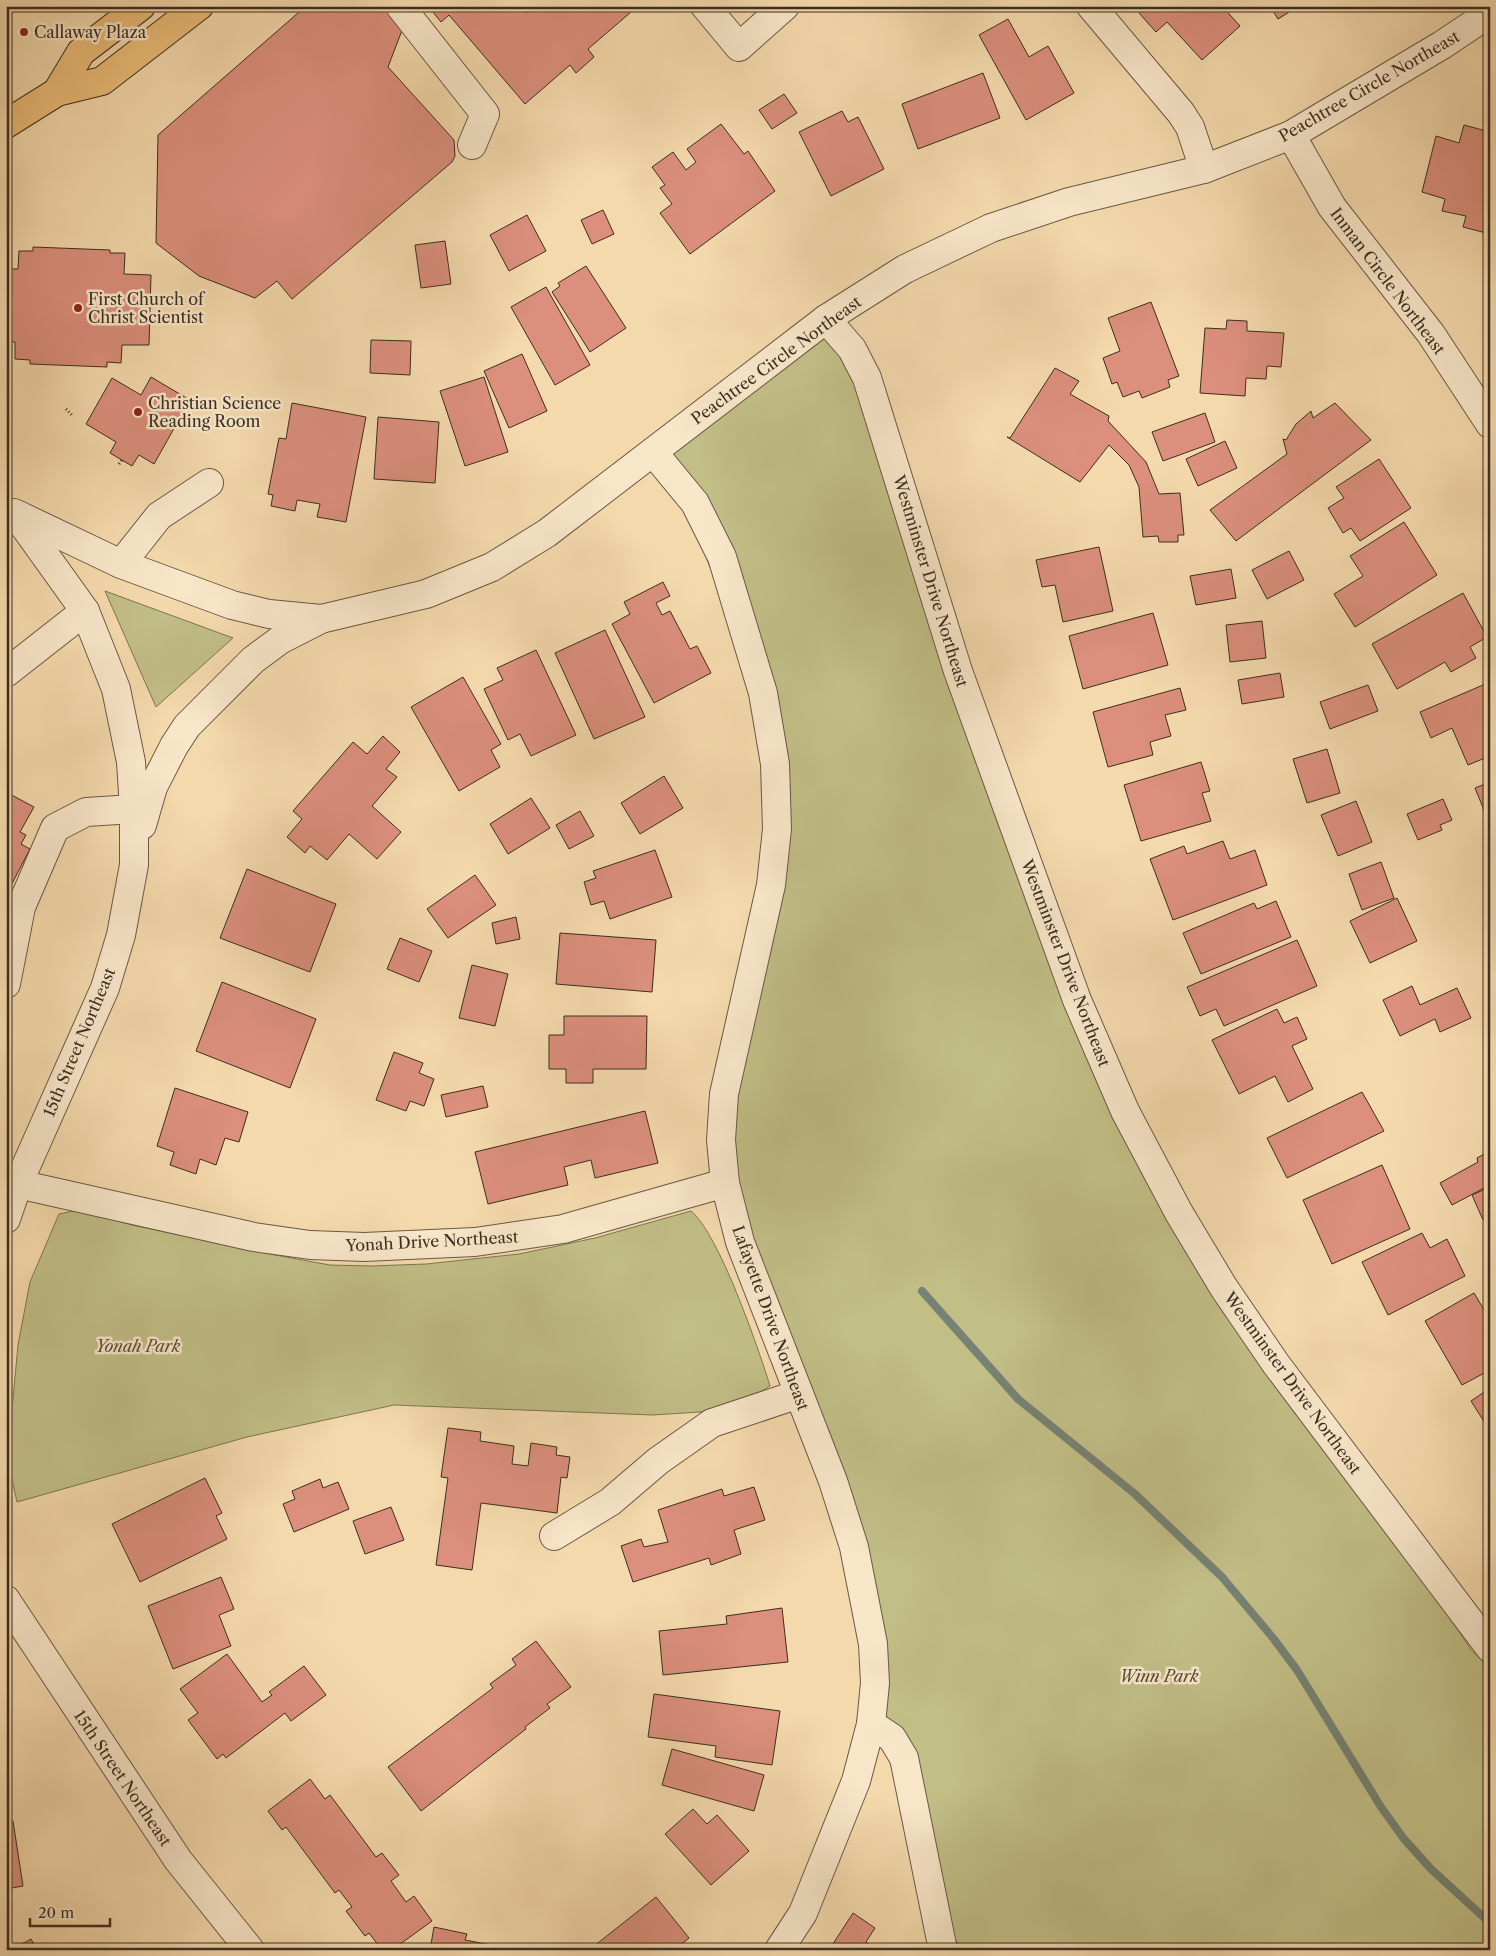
<svg xmlns="http://www.w3.org/2000/svg" width="1496" height="1956" viewBox="0 0 1496 1956" font-family="'Libre Caslon Text',serif">
<style>
.green{fill:#c1be86;stroke:#7e7654}
.lines{fill:none;stroke-linecap:round;stroke-linejoin:round}
.stream{stroke:#768273;stroke-width:8}
.building{fill:#db8f7c;stroke:#3c2e21}
.minor-casing{stroke:#6a5944;stroke-width:30}
.major-casing{stroke:#3c2e21;stroke-width:30}
.path{stroke:#3c2e21;stroke-width:3;stroke-dasharray:1 2.5;stroke-linecap:butt}
.minor{stroke:#f8e6c9;stroke-width:28}
.major{stroke:#eabc76;stroke-width:28}
.poi-dot{fill:#8f2418;stroke:#f8e6c9;stroke-width:2}
.labels{text-anchor:middle;dominant-baseline:central;stroke-width:5;stroke-linejoin:round;paint-order:stroke}
.poi-label{font-size:16px;fill:#3c2e21;stroke:#f8e6c9;text-anchor:start}
.street-label{font-size:16px;fill:#3c2e21;stroke:#f8e6c9}
.park-label{font-size:16px;font-style:italic;fill:#574b35;stroke:#f8e6c9}
</style>
<rect width="100%" height="100%" fill="#f4d9ac"/>
<filter id="stains"><feTurbulence type="fractalNoise" baseFrequency=".004" numOctaves="4"/><feColorMatrix values="0 0 0 0 .2 0 0 0 0 .09 0 0 0 0 .02 0 0 0 .5 -.17"/></filter>
<radialGradient id="worn" r=".72"><stop offset=".6" stop-color="#630" stop-opacity="0"/><stop offset="1" stop-color="#630" stop-opacity=".3"/></radialGradient>
<g class="green">
<path d="M821 325 861 380 1102 1075 1262 1339 1472 1651 1490 1668V1950H962L931 1901 865 1626 725 1176 772 778 724 603 658 434Z"/>
<path d="M105 591 233 638 156 707Z"/>
<path d="M78 1210 132 1225 275 1255 330 1265 371 1266 426 1264 519 1254 595 1238 691 1211C719 1234 758 1347 770 1386L754 1396 700 1412 652 1415 394 1405 247 1437 17 1502 11 1475 12 1410 18 1345 30 1282 59 1214Z"/>
</g>
<g class="lines">
<path class="stream" d="M922 1291 1018 1399 1135 1494 1222 1577 1273 1638 1297 1670 1381 1807 1404 1839 1431 1869 1490 1923"/>
</g>
<g class="building">
<path d="M306 6H388L404 25 388 67 454 140 455 156 452 162 292 299 277 281 255 298 199 276 156 243 158 135Z"/>
<path d="M428 6H524L526 13 534 6H638L588 49 594 57 576 73 570 65 525 104 449 15 441 22Z"/>
<path d="M1147 6H1222L1240 26 1202 60 1167 22 1156 32 1139 13Z"/>
<path d="M1270 6H1299L1278 19Z"/>
<path d="M1008 19 1029 57 1048 46 1074 93 1026 120 979 35Z"/>
<path d="M983 73 1000 118 918 149 902 104Z"/>
<path d="M784 94 797 113 772 129 759 110Z"/>
<path d="M842 111 848 122 858 117 884 169 831 196 799 132Z"/>
<path d="M721 124 744 154 748 151 775 191 690 254 660 213 672 204 660 188 665 185 652 167 673 152 686 170 696 162 687 149Z"/>
<path d="M1464 125 1490 132V234L1463 227 1466 216 1442 211 1445 199 1422 192 1436 136 1459 143Z"/>
<path d="M603 210 614 234 592 244 581 220Z"/>
<path d="M527 215 546 251 509 271 490 235Z"/>
<path d="M445 241 451 284 421 288 415 245Z"/>
<path d="M33 247 110 250V253H125L124 274 151 275 149 345H122L121 363 107 362V367L30 364V360L15 359V342H6V269H18L19 251H33Z"/>
<path d="M586 266 626 328 590 352 552 292 560 286 558 283Z"/>
<path d="M546 287 590 365 555 385 511 307Z"/>
<path d="M1151 302 1179 376 1168 380 1170 387 1142 398 1139 391 1123 397 1117 382 1112 384 1103 358 1120 351 1108 318Z"/>
<path d="M1227 320 1247 321V331L1284 333 1281 367 1267 366 1266 379 1246 378 1245 396 1200 393 1205 328 1226 329Z"/>
<path d="M371 340 411 341 410 375 370 373Z"/>
<path d="M522 354 547 411 509 428 484 371Z"/>
<path d="M1055 368 1079 381 1070 394 1109 416 1108 421 1146 462 1159 494 1180 493 1184 535H1178V542H1159L1158 536 1143 537 1139 487 1129 465 1109 445 1080 482 1007 437 1010 438Z"/>
<path d="M151 377 190 400 154 464 139 455 132 466 110 453 116 442 86 424 112 378 141 395Z"/>
<path d="M484 377 508 452 465 466 440 391Z"/>
<path d="M292 403 366 417 346 522 317 517 320 504 297 500 295 511 271 506 273 495 268 494 279 438 286 439Z"/>
<path d="M1335 403 1371 440 1236 541 1210 510 1287 454 1283 439 1286 440 1296 424 1311 411 1313 418Z"/>
<path d="M1205 413 1215 442 1163 461 1152 432Z"/>
<path d="M378 417 439 422 435 483 374 479Z"/>
<path d="M1225 441 1237 468 1198 486 1186 459Z"/>
<path d="M1379 459 1411 508 1360 541 1351 528 1343 533 1328 508 1344 498 1336 487Z"/>
<path d="M1404 522 1437 575 1355 627 1334 594 1363 576 1350 556Z"/>
<path d="M1099 547 1113 611 1063 622 1055 585 1042 587 1036 560Z"/>
<path d="M1289 551 1304 580 1267 599 1252 570Z"/>
<path d="M1231 569 1236 598 1196 605 1190 576Z"/>
<path d="M663 582 670 596 656 603 662 615 670 611 690 649 697 646 711 673 654 703 612 624 630 614 624 602Z"/>
<path d="M1463 593 1487 637 1470 647 1476 658 1451 672 1445 662 1397 689 1372 644Z"/>
<path d="M1153 613 1168 665 1083 689 1069 636Z"/>
<path d="M1262 621 1266 658 1230 662 1226 625Z"/>
<path d="M605 630 645 717 594 739 555 653Z"/>
<path d="M536 650 576 735 531 756 520 734 508 740 484 689 503 680 497 668Z"/>
<path d="M1280 673 1284 697 1242 704 1238 680Z"/>
<path d="M463 677 501 744 491 750 500 767 459 791 411 707Z"/>
<path d="M1490 682V756L1468 765 1452 728 1431 738 1420 712Z"/>
<path d="M1368 685 1378 711 1330 729 1320 702Z"/>
<path d="M1180 688 1186 710 1165 715 1171 736 1150 742 1153 755 1108 767 1093 712Z"/>
<path d="M383 736 400 752 386 769 397 777 372 806 401 832 377 859 349 834 327 860 310 846 305 853 287 837 302 819 293 811 353 742 367 754Z"/>
<path d="M1327 749 1340 793 1307 803 1293 759Z"/>
<path d="M1201 762 1210 791 1202 793 1211 821 1141 841 1124 785Z"/>
<path d="M664 776 683 808 640 834 621 803Z"/>
<path d="M1490 782V825L1475 788Z"/>
<path d="M6 792 34 807 20 832 26 835 21 844 30 849 6 895Z"/>
<path d="M531 798 550 828 508 854 490 824Z"/>
<path d="M1443 799 1452 820 1440 825 1442 830 1418 840 1407 814Z"/>
<path d="M1356 801 1372 842 1338 856 1321 815Z"/>
<path d="M580 811 594 836 569 849 556 825Z"/>
<path d="M1223 841 1230 859 1255 850 1267 885 1173 920 1150 859 1184 846 1187 854Z"/>
<path d="M655 850 672 897 610 919 604 901 591 905 584 882 596 878 593 871Z"/>
<path d="M1381 862 1394 898 1362 910 1349 874Z"/>
<path d="M247 869 336 904 310 972 220 938Z"/>
<path d="M475 875 496 905 448 938 427 909Z"/>
<path d="M1397 898 1417 941 1370 963 1350 921Z"/>
<path d="M1276 901 1291 937 1201 974 1183 933 1254 903 1257 909Z"/>
<path d="M516 917 520 939 496 944 492 923Z"/>
<path d="M560 933 656 940 652 992 556 984Z"/>
<path d="M400 938 432 951 419 982 387 969Z"/>
<path d="M1297 940 1317 986 1224 1026 1216 1009 1200 1016 1187 987Z"/>
<path d="M472 965 508 974 495 1026 459 1018Z"/>
<path d="M222 982 316 1019 290 1088 196 1051Z"/>
<path d="M1412 986 1420 1005 1457 988 1471 1018 1440 1032 1435 1019 1400 1036 1383 1000Z"/>
<path d="M1277 1009 1284 1023 1297 1017 1307 1039 1292 1046 1313 1089 1288 1102 1275 1076 1239 1094 1212 1040Z"/>
<path d="M564 1016H647L646 1069H593V1083H566V1069H549V1035H564Z"/>
<path d="M394 1052 423 1063 419 1073 434 1079 424 1106 410 1101 406 1111 376 1100Z"/>
<path d="M483 1086 488 1107 446 1117 441 1095Z"/>
<path d="M175 1088 248 1112 239 1142 225 1138 216 1165 200 1159 196 1174 170 1165 174 1152 157 1146Z"/>
<path d="M1362 1092 1384 1131 1287 1178 1267 1138Z"/>
<path d="M645 1111 658 1163 595 1178 591 1160 564 1167 568 1185 488 1204 475 1152Z"/>
<path d="M1490 1151V1185L1452 1205 1440 1183 1478 1162 1477 1158Z"/>
<path d="M1382 1165 1410 1229 1332 1264 1303 1200Z"/>
<path d="M1490 1187V1217L1483 1220 1472 1195Z"/>
<path d="M1422 1233 1430 1248 1447 1239 1465 1276 1388 1315 1362 1262Z"/>
<path d="M1474 1293 1490 1320V1370L1462 1385 1425 1321Z"/>
<path d="M1490 1388V1431L1471 1401Z"/>
<path d="M448 1428 481 1432 480 1441 514 1446 512 1464 528 1466 531 1443 557 1447 556 1455 570 1457 567 1478 561 1477 557 1513 481 1503 472 1570 436 1565 448 1478 441 1477Z"/>
<path d="M205 1478 222 1513 216 1516 227 1539 140 1582 112 1524Z"/>
<path d="M320 1479 323 1488 338 1482 349 1509 294 1532 283 1504 295 1499 292 1491Z"/>
<path d="M754 1487 765 1520 734 1530 741 1554 711 1565 709 1558 633 1582 621 1546 641 1539 644 1547 668 1542 658 1510 722 1489 724 1496Z"/>
<path d="M391 1507 404 1540 365 1554 353 1521Z"/>
<path d="M221 1577 234 1609 219 1615 231 1646 173 1669 148 1606Z"/>
<path d="M782 1608 788 1662 663 1675 659 1631 727 1624 726 1616Z"/>
<path d="M536 1641 571 1687 547 1704 550 1708 525 1727 526 1729 421 1811 388 1767 493 1688 490 1684 516 1665 512 1659Z"/>
<path d="M227 1654 262 1702 272 1695 269 1692 304 1666 326 1695 291 1721 285 1713 226 1758 223 1754 217 1759 188 1720 198 1713 180 1689Z"/>
<path d="M654 1694 780 1711 772 1765 715 1757 716 1746 648 1737Z"/>
<path d="M672 1749 764 1775 754 1811 662 1785Z"/>
<path d="M310 1779 325 1799 330 1795 376 1857 382 1853 399 1875 391 1881 406 1902 414 1896 432 1921 392 1950H382L369 1933 365 1936 346 1911 352 1907 339 1890 335 1893 286 1827 282 1830 268 1811Z"/>
<path d="M693 1809 707 1824 717 1815 749 1851 711 1885 665 1834Z"/>
<path d="M13 1821 23 1886 6 1889V1822Z"/>
<path d="M656 1897 689 1938 674 1950H589Z"/>
<path d="M853 1913 875 1928 866 1942 875 1950H829Z"/>
<path d="M434 1927 467 1934 465 1940 491 1945 490 1950H430Z"/>
<path d="M31 1939 37 1950H12Z"/>
</g>
<g class="lines">
<defs>
<g id="minor">
<path d="M400 6 485 114 472 145"/>
<path d="M705 6 739 47 785 6"/>
<path d="M1091 6 1181 113 1190 127 1204 169"/>
<path d="M1291 135 1332 207 1431 334 1490 424"/>
<path d="M826 319 852 349 867 378 958 671 1077 1000 1125 1111 1179 1213 1224 1288 1276 1364 1490 1648"/>
<path d="M653 452 695 503 722 557 763 693 775 764 777 829 771 885 724 1094 721 1140 725 1183 740 1242 833 1481 854 1547 873 1644 875 1683 871 1724 856 1781 803 1913 779 1950"/>
<path d="M14 513 121 564 232 605 269 614 321 619 426 594 492 567 547 533 826 319 905 269 991 228 1069 202 1204 169 1291 135 1442 45 1490 13"/>
<path d="M121 564 159 516 209 483"/>
<path d="M6 673 85 611"/>
<path d="M142 825 153 787 174 746 187 726 253 660 280 640 321 619"/>
<path d="M6 984 21 907 55 828 86 812 134 809"/>
<path d="M18 1184 254 1237 310 1245 364 1247 475 1242 563 1229 725 1183"/>
<path d="M6 1219 18 1184 105 988 121 935 134 865V809L131 762 116 689 85 611 19 519"/>
<path d="M554 1536 610 1502 658 1461 712 1423 799 1394"/>
<path d="M6 1600 178 1860 250 1950"/>
<path d="M871 1724 892 1738 904 1758 943 1950"/>
</g>
<g id="major">
<path d="M57 92 81 52 141 6"/>
<path d="M6 124 57 92 102 81 199 6"/>
</g>
</defs>
<use href="#minor" class="minor-casing"/>
<use href="#major" class="major-casing"/>
<g class="path">
<path d="M66 409 72 415"/>
<path d="M119 464 122 460"/>
</g>
<use href="#minor" class="minor"/>
<use href="#major" class="major"/>
</g>
<g class="poi-dot">
<circle cx="24" cy="32" r="5"/>
<circle cx="78" cy="308" r="5"/>
<circle cx="138" cy="412" r="5"/>
</g>
<g class="labels">
<g class="poi-label">
<text x="34" y="32">Callaway Plaza</text>
<text x="88" y="299">First Church of<tspan x="88" dy="18">Christ Scientist</tspan></text>
<text x="148" y="403">Christian Science<tspan x="148" dy="18">Reading Room</tspan></text>
</g>
<g class="street-label">
<text transform="translate(1369 86) rotate(-30)">Peachtree Circle Northeast</text>
<text transform="translate(1388 281) rotate(53)">Inman Circle Northeast</text>
<text transform="translate(776 360) rotate(-36)">Peachtree Circle Northeast</text>
<text transform="translate(931 581) rotate(73)">Westminster Drive Northeast</text>
<text transform="translate(1066 963) rotate(69)">Westminster Drive Northeast</text>
<text transform="translate(79 1042) rotate(-67)">15th Street Northeast</text>
<text transform="translate(432 1241) rotate(-3)">Yonah Drive Northeast</text>
<text transform="translate(771 1318) rotate(70)">Lafayette Drive Northeast</text>
<text transform="translate(1293 1383) rotate(54)">Westminster Drive Northeast</text>
<text transform="translate(123 1778) rotate(56)">15th Street Northeast</text>
</g>
<g class="park-label">
<text x="138" y="1346">Yonah Park</text>
<text x="1159" y="1676">Winn Park</text>
</g>
</g>
<rect width="1496" height="1956" fill="none" stroke="#f4d9ac" stroke-width="25"/>
<rect x="8" y="8" width="1481" height="1941" fill="none" stroke="#3c2e21" stroke-width="2.5"/>
<rect x="12" y="12" width="1471" height="1931" fill="none" stroke="#3c2e21"/>
<path d="M30 1918v8h80v-8" fill="none" stroke="#3c2e21" stroke-width="2.5"/>
<text x="38" y="1918" font-size="15" fill="#3c2e21" stroke="#f8e6c9" stroke-width="4" paint-order="stroke">20 m</text>
<rect width="100%" height="100%" filter="url(#stains)"/>
<rect width="100%" height="100%" fill="url(#worn)"/>
</svg>
